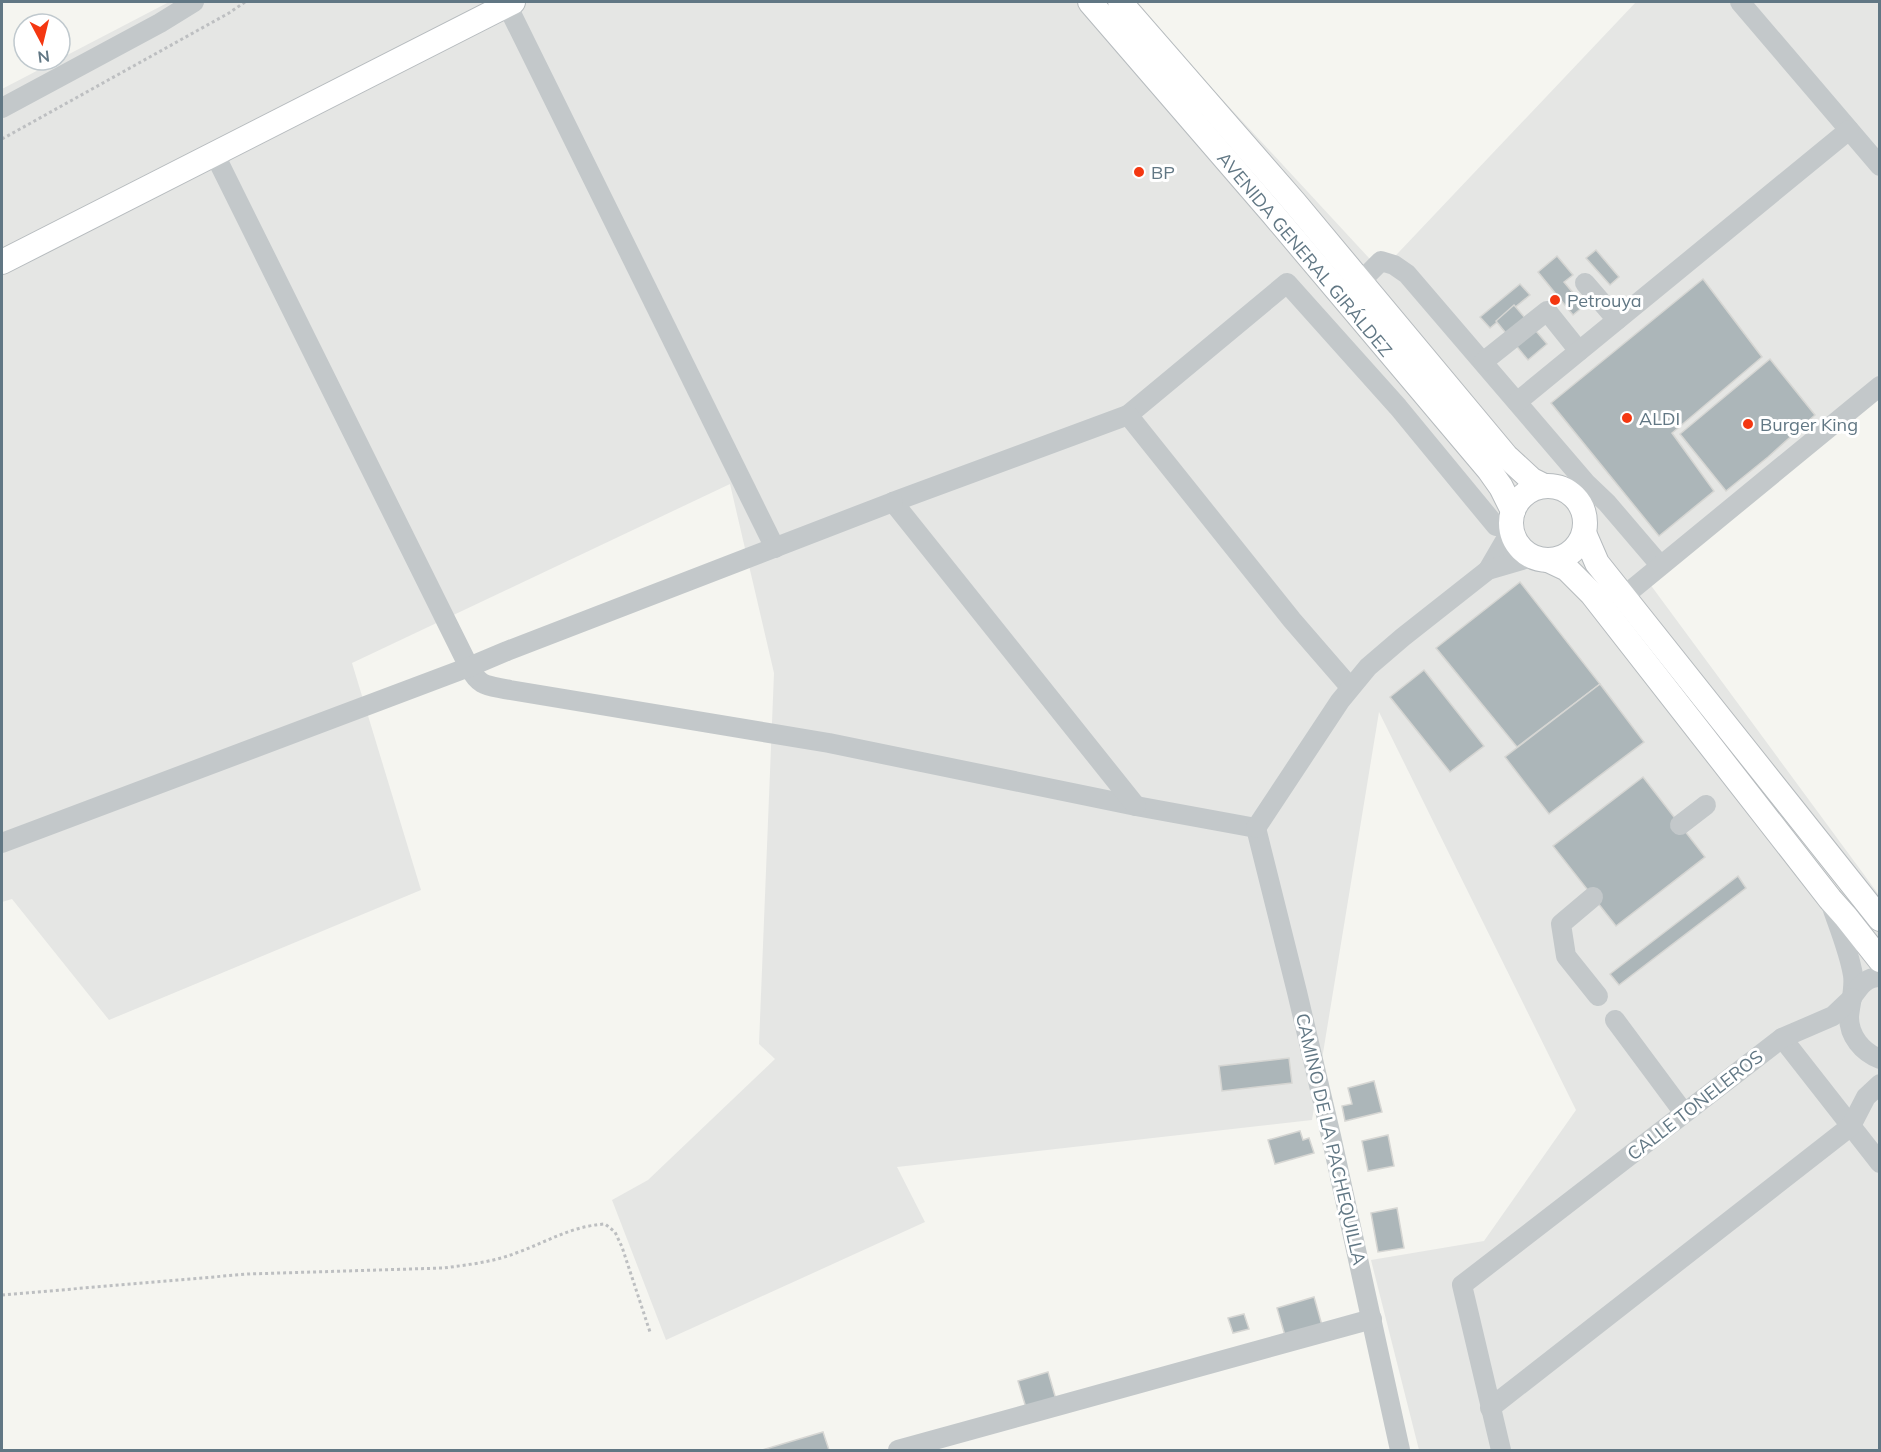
<svg xmlns="http://www.w3.org/2000/svg" width="1881" height="1452" viewBox="0 0 1881 1452" font-family="Mulish,sans-serif">
<style>
.built{fill:#e5e6e4}
.building{fill:#acb6b9;stroke:#d6d6d3;stroke-width:1.5}
.lines{fill:none;stroke-linecap:round;stroke-linejoin:round}
.major-casing{stroke:#b6bbbe;stroke-width:26}
.path{stroke:#bdbfc1;stroke-width:3;stroke-dasharray:3 3;stroke-linecap:butt}
.minor{stroke:#c3c8ca;stroke-width:20}
.major{stroke:#fff;stroke-width:24}
.poi-dot{fill:#f43711;stroke:#fff;stroke-width:2}
.labels{text-anchor:middle;dominant-baseline:central;stroke-width:6;stroke-linejoin:round;paint-order:stroke}
.poi-label{font-size:18px;fill:#617784;stroke:#fff;text-anchor:start}
.street-label{font-size:18px;fill:#617784;stroke:#fff}
</style>
<rect width="100%" height="100%" fill="#f5f5f0"/>
<path class="built" d="M169 2H1132L1381 271 1636 2H1879V387L1644 576 1879 895V1450H1419L1371 1260 1484 1241 1576 1110 1379 712 1312 1120 897 1167 925 1222 666 1340 612 1200 648 1180 775 1059 759 1044 774 673 730 484 352 663 421 890 109 1020 12 899 2 902V89Z"/>
<g class="building">
<path d="M1596 250 1619 277 1610 285 1586 258Z"/>
<path d="M1557 256 1573 275 1564 282 1584 306 1573 315 1538 272Z"/>
<path d="M1703 279 1762 357 1672 433 1714 491 1659 536 1551 403Z"/>
<path d="M1520 284 1530 295 1490 328 1480 317Z"/>
<path d="M1514 305 1547 344 1528 360 1496 321Z"/>
<path d="M1770 359 1815 415 1768 457 1726 491 1680 434Z"/>
<path d="M1520 582 1600 684 1517 747 1436 648Z"/>
<path d="M1424 670 1484 746 1450 772 1390 697Z"/>
<path d="M1600 684 1644 742 1549 814 1505 757Z"/>
<path d="M1643 777 1705 857 1616 926 1553 846Z"/>
<path d="M1738 876 1746 888 1619 985 1610 974Z"/>
<path d="M1289 1058 1292 1083 1222 1091 1219 1066Z"/>
<path d="M1374 1081 1382 1112 1345 1121 1342 1106 1352 1104 1348 1088Z"/>
<path d="M1300 1131 1303 1140 1309 1138 1314 1153 1275 1164 1268 1140Z"/>
<path d="M1388 1135 1394 1166 1368 1171 1362 1141Z"/>
<path d="M1397 1208 1404 1248 1378 1252 1371 1213Z"/>
<path d="M1314 1297 1323 1329 1286 1339 1277 1308Z"/>
<path d="M1244 1314 1249 1329 1233 1333 1228 1318Z"/>
<path d="M1048 1372 1057 1403 1027 1411 1018 1381Z"/>
<path d="M823 1432 829 1450H762Z"/>
</g>
<g class="lines">
<defs>
<g id="major">
<path d="M1090 2 1273 214 1489 470 1501 487 1513 511"/>
<path d="M1120 2 1295 203 1506 456 1532 480 1544 486"/>
<path d="M2 262 513 2"/>
<circle cx="1548" cy="523" r="37"/>
<path d="M1584 533 1597 563 1880 919"/>
<path d="M1548 560 1567 569 1592 594 1830 899 1846 917 1880 960"/>
</g>
</defs>
<use href="#major" class="major-casing"/>
<g class="path">
<path d="M2 139 229 13 245 2"/>
<path d="M2 1295 248 1274 443 1268C467 1265 493 1262 516 1253 547 1242 571 1226 605 1224L615 1232 622 1247 650 1332"/>
</g>
<g class="minor">
<path d="M1740 2 1880 166"/>
<path d="M507 5 775 548"/>
<path d="M2 108 160 23 194 2"/>
<path d="M214 153 469 667C480 688 488 685 510 690L829 743 1136 806 1256 828"/>
<path d="M1361 281 1381 261 1394 265 1407 274 1586 483 1607 503 1660 565"/>
<path d="M1585 283 1617 320"/>
<path d="M1483 362 1547 311 1579 351"/>
<path d="M1517 402 1849 130"/>
<path d="M1128 415 1287 283 1398 407 1496 526 1511 527"/>
<path d="M1488 570 1506 539 1512 534"/>
<path d="M1624 596 1880 386"/>
<path d="M1136 806 893 502 1128 415 1292 620 1350 687"/>
<path d="M1680 825 1706 805"/>
<path d="M1256 828 1297 992 1331 1136 1400 1450"/>
<path d="M1256 828 1340 701 1368 667 1403 637 1488 570 1532 557"/>
<path d="M2 843 469 667 507 651 893 502"/>
<path d="M1593 897 1561 924 1566 956 1598 996"/>
<path d="M1831 904C1839 928 1849 951 1853 975 1855 990 1850 1003 1849 1017 1849 1036 1862 1052 1880 1059"/>
<path d="M1853 996C1860 986 1866 977 1880 977"/>
<path d="M1615 1020 1684 1113"/>
<path d="M1782 1038 1880 1163"/>
<path d="M1490 1408 1851 1126 1866 1097 1880 1084"/>
<path d="M898 1450 1372 1319"/>
<path d="M1501 1450 1462 1285 1782 1038 1833 1016 1852 998"/>
</g>
<use href="#major" class="major"/>
</g>
<g class="poi-dot">
<circle cx="1139" cy="172" r="6"/>
<circle cx="1555" cy="300" r="6"/>
<circle cx="1627" cy="418" r="6"/>
<circle cx="1748" cy="424" r="6"/>
</g>
<g class="labels">
<g class="poi-label">
<text x="1151" y="172">BP</text>
<text x="1567" y="300">Petrouya</text>
<text x="1639" y="418">ALDI</text>
<text x="1760" y="424">Burger King</text>
</g>
<g class="street-label">
<text transform="translate(1305 254) rotate(50)">AVENIDA GENERAL GIRÁLDEZ</text>
<text transform="translate(1695 1105) rotate(-38)">CALLE TONELEROS</text>
<text transform="translate(1331 1139) rotate(77)">CAMINO DE LA PACHEQUILLA</text>
</g>
</g>
<rect width="1881" height="1452" fill="none" stroke="#617784" stroke-width="6"/>
<g transform="translate(42 42) rotate(173)"><circle r="28" fill="#ffffff" stroke="#c0c9ce" stroke-width="1.5"/>
<path d="M0-4.5L10 22L0 15L-10 22Z" fill="#f43711"/>
<text y="-9" font-size="16" font-weight="bold" text-anchor="middle" fill="#617784">N</text>
</g>
</svg>
